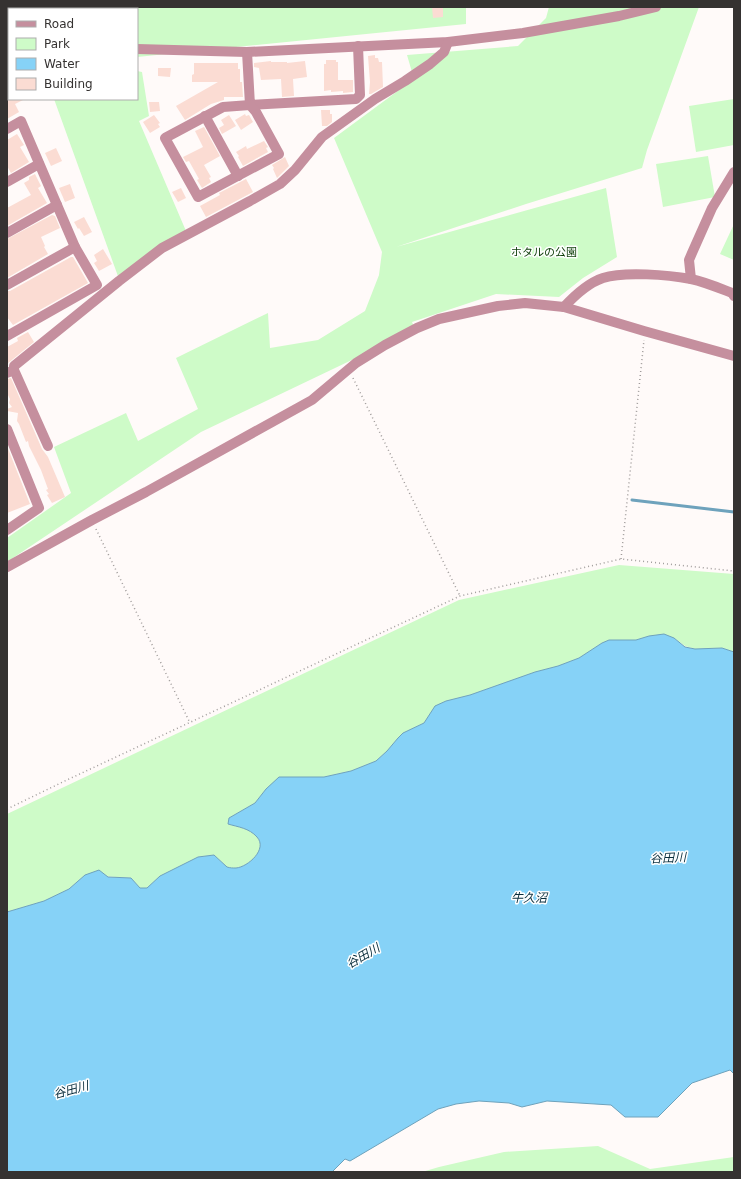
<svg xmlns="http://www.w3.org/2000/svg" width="741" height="1179" viewBox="0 0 741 1179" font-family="'DejaVu Sans','Noto Sans JP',sans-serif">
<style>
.green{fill:#cefbc8}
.water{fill:#86d2f7;stroke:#6ea2bc}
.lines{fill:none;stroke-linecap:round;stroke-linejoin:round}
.stream{stroke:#6ea2bc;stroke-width:3}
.building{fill:#fbdcd3}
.path{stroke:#a09c9b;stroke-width:1.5;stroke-dasharray:1 3;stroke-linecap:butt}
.minor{stroke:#c58f9e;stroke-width:10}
.labels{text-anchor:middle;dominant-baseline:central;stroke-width:3;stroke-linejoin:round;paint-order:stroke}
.park-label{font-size:11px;fill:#0b3c06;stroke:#fff}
.water-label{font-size:12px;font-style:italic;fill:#092d3c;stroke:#fff}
</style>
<rect width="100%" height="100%" fill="#fffaf9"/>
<g class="green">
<path d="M7 7H466V24L137 57V9H9V37H7Z"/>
<path d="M549 7H699L647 150 642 168 526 204 396 247 606 188 617 257 583 278 559 297 496 294 412 322 414 327 356 358 201 432 7 562V538L71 493 54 447 126 413 138 441 198 409 176 358 268 313 270 348 318 340 365 311 379 275 382 252 334 138 414 79 407 55 518 46 546 18Z"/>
<path d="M137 71 142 72 149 116 139 121 186 231 119 279 54 99H137Z"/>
<path d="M734 99V145L696 152 689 106Z"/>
<path d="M708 156 715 197 663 207 656 164Z"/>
<path d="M734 224V260L720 254Z"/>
<path d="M619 565 734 574V652L722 648 695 649 685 646 674 638 649 636 636 640H609L602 643 579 658 558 666 535 672 470 695 446 701 435 707 424 723 403 733 398 738 387 751 376 761 351 771 324 777 308 778 266 789 255 803 229 818 228 824C238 827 249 828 257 837 268 849 248 867 236 868 233 868 230 868 227 867L214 855 198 857 160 876 147 888H140L131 878 85 875 69 889 44 901 7 912V814L459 600Z"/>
<path d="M598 1146 650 1169 734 1157V1172H422L439 1167 504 1152Z"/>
</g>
<path class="water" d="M664 634 674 638 685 647 695 649 722 648 734 652V1074L730 1070 692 1083 658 1117H625L611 1105 547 1101 522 1107 509 1103 479 1101 456 1104 438 1109 350 1161 345 1159 332 1172H7V912L44 901 69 889 85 875 99 870 108 877 131 878 140 888H147L160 876 198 857 214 855 227 867C230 868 233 868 236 868 248 867 268 849 257 837 249 828 238 827 228 824L229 818 255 803 266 789 279 777H324L351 771 376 761 387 751 398 738 403 733 424 723 435 706 446 701 470 695 535 672 558 666 579 658 602 643 609 640H636L649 636Z"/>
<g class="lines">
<path class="stream" d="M632 500 734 512"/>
</g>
<g class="building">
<path d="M432 7H443V17L433 18Z"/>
<path d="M375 55V58H378L379 62H382L383 87 371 94H369L370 82 368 56Z"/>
<path d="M326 60H336V62H338V80H353V92L343 93V91L331 92V90L324 91V64H326Z"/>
<path d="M271 61V62H287V63L305 61 307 77 293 79 294 96 282 97 281 79 261 80 259 68 254 67V63Z"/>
<path d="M194 63H238V69H240V82H242L243 97H224V100L211 104 185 120 176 106 218 82H192V75L194 74Z"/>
<path d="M158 68H171L170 77 158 76Z"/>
<path d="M7 99H25L15 104 19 112 7 119Z"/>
<path d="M149 102H159L160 111 150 112Z"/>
<path d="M321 110H330V114H332V122L327 126H322Z"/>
<path d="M245 114 246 116 249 115 253 122 241 130 235 120Z"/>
<path d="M154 115 160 123 158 124 160 127 150 133 143 122Z"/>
<path d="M229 115 236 126 222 134 219 128 224 125 221 120Z"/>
<path d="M204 127 220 156 204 165 211 177 209 178 211 182 202 188 197 180 199 179 189 161 186 162 183 157 203 147 195 131Z"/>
<path d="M17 134 24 145 20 147 29 162 11 173 7 166V140Z"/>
<path d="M264 141 268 147 266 148 268 152 243 166 238 157 239 156 236 152 246 146 247 149Z"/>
<path d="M56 148 62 161 51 166 45 153Z"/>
<path d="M285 157 289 166 277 178 273 169 274 168 272 165Z"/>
<path d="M35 174 41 186 38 188 47 203 7 226V208L31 195 24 183 29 180V177Z"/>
<path d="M246 179 253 192 206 217 200 206 220 195 219 193Z"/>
<path d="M70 184 75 198 65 202 59 188Z"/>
<path d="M181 188 186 198 178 202 172 192Z"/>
<path d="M52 215 55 216 60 228 41 237 45 246 44 247 48 254 7 278V239Z"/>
<path d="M84 217 92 232 84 236 79 228 78 229 74 222Z"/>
<path d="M103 249 112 264 99 271 94 263 97 261 94 255Z"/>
<path d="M71 257H73L88 283 13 325 7 317V291H10Z"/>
<path d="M28 332 34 342 7 364V347L18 341 17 338Z"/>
<path d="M11 378 39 442 42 449 48 457 65 497 52 503 47 495 49 494 46 490 48 489 41 470 29 446 28 441 26 442 19 424 17 421 18 413 7 411V409L12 407 9 403 10 399 7 393V379Z"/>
<path d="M7 446 30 504 7 513Z"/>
</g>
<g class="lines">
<g class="path">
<path d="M353 378 460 596"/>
<path d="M96 529 190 723"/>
<path d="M621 559 644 340"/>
<path d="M7 809 69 779 460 596 621 559 734 571"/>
</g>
<g class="minor">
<path d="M137 49 247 52 448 42 523 33 619 16 656 7"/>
<path d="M7 51H9"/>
<path d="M247 52 250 105 356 99 360 95 358 46"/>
<path d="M250 105 256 112 279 154 198 197 165 138 223 107Z"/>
<path d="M205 116 238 176"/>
<path d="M7 129 21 121 75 247 97 285 7 336"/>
<path d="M7 182 39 164"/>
<path d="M7 233 57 205"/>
<path d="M691 279 689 260 692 253 712 208 734 172"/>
<path d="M7 285 75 247"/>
<path d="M564 307C575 295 588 283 603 278 624 271 669 275 691 279 705 282 719 288 732 293L734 296"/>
<path d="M14 370 48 446"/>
<path d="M7 373 14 370V366L119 281 162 248 250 201 280 184 295 170 322 137 375 99 405 81 430 64 444 52 448 42"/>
<path d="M7 429 39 508 7 530"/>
<path d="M7 567 92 520 146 492 312 400 356 363 385 345 417 328 439 319 498 306 525 303 564 307 644 331 734 356"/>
</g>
</g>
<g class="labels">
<g class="park-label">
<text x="544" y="252">ホタルの公園</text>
</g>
<g class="water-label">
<text transform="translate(668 858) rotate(-2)">谷田川</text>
<text x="529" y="898">牛久沼</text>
<text transform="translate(363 956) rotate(-30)">谷田川</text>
<text transform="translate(71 1090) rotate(-15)">谷田川</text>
</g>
</g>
<rect width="741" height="1179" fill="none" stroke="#353231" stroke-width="16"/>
<rect x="8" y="8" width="130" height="92" fill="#ffffff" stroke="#aeadad"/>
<rect x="16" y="21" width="20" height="6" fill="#c58f9e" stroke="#aeadad"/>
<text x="44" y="28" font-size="12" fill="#353231">Road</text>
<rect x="16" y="38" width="20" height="12" fill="#cefbc8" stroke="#aeadad"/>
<text x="44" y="48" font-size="12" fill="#353231">Park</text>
<rect x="16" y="58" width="20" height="12" fill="#86d2f7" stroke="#aeadad"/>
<text x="44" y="68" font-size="12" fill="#353231">Water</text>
<rect x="16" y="78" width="20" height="12" fill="#fbdcd3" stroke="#aeadad"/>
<text x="44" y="88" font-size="12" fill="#353231">Building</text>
</svg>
